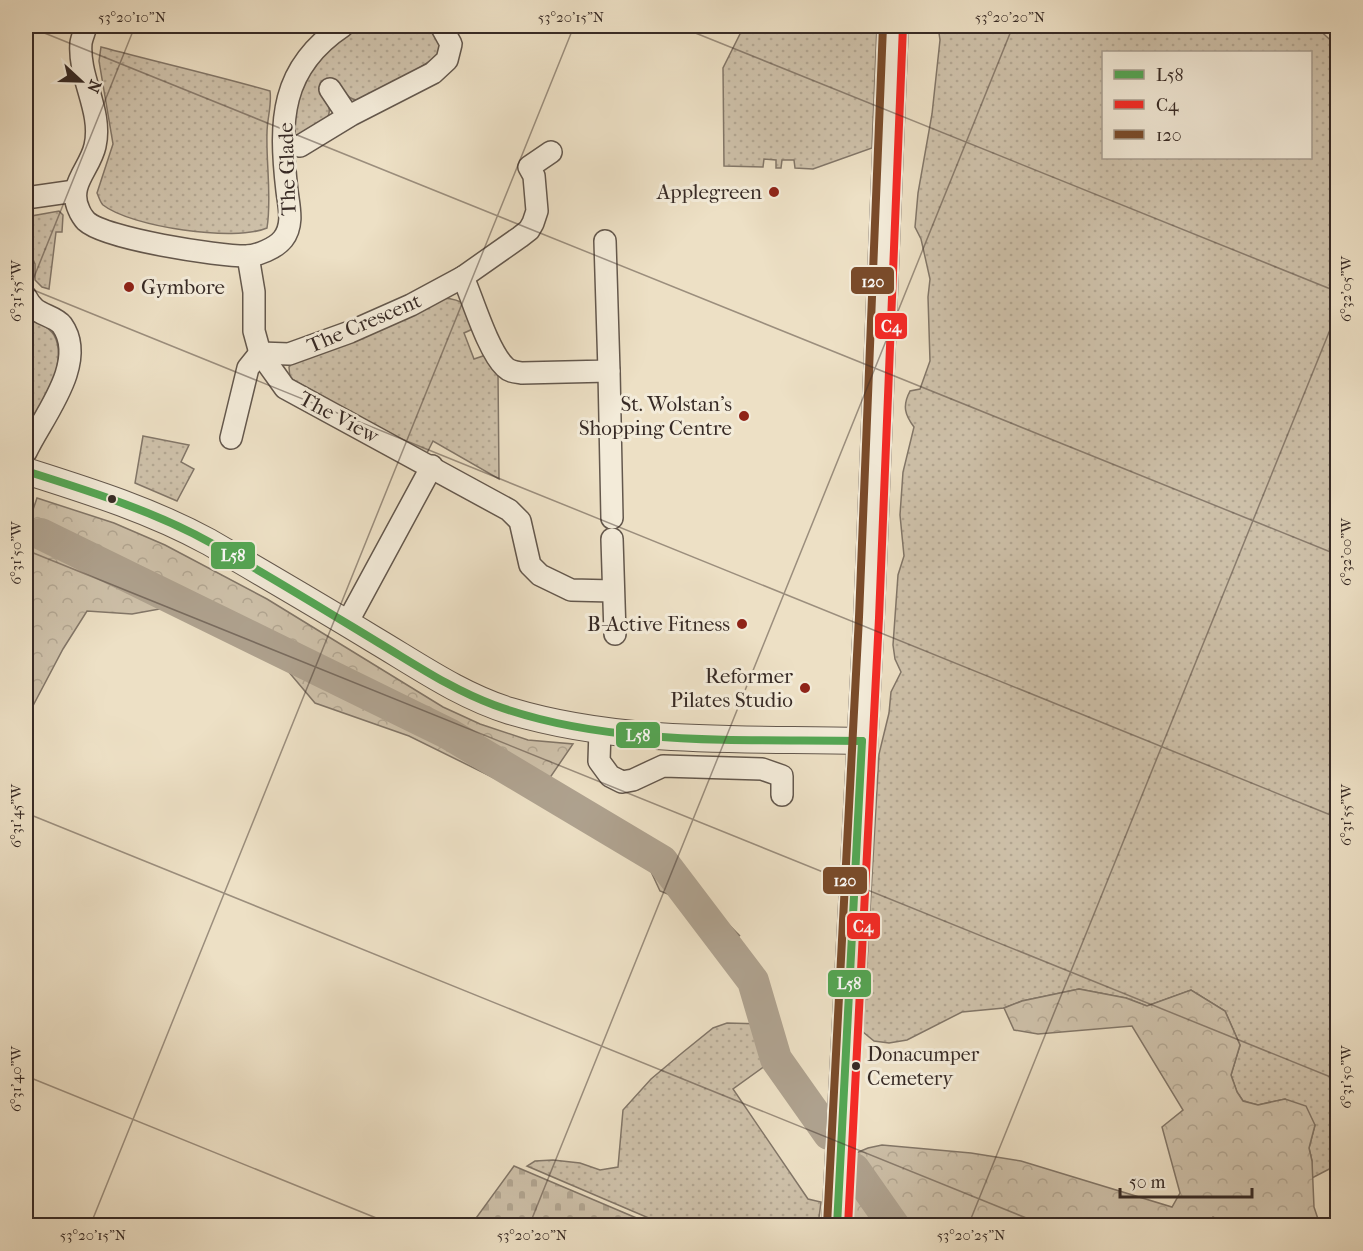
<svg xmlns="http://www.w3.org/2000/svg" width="1363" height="1251" viewBox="0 0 1363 1251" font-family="'IM FELL French Canon',serif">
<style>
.grass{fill:url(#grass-dots);stroke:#827668;stroke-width:1.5;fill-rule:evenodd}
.forest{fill:url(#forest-crowns);stroke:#827668;stroke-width:1.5}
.cemetery{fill:url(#cemetery-stones);stroke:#827668;stroke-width:1.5}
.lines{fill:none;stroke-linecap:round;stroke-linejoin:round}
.river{stroke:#afa28f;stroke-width:32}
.minor-casing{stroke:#64584d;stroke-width:24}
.tertiary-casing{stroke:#64584d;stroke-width:28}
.secondary-casing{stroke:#372a25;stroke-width:32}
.minor{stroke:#f3ebd9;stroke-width:21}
.tertiary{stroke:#f3ebd9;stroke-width:26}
.secondary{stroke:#f3ebd9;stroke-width:28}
.bus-1-casing{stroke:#f3ebd9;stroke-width:12}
.bus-2-casing{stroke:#f3ebd9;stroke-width:12}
.bus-3-casing{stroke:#f3ebd9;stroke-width:12}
.bus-1{stroke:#53a754;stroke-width:8}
.bus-2{stroke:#f52a26;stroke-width:8}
.bus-3{stroke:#7a4b2a;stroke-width:8}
.ticks{fill:none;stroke:#372a25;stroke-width:1.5;stroke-opacity:0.45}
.poi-dot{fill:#8f2418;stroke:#f3ebd9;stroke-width:2}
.bus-dot{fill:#372a25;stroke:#f3ebd9;stroke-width:2}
.labels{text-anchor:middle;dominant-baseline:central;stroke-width:6;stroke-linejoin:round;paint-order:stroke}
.bus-label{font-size:20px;fill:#372a25;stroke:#f3ebd9;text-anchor:start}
.street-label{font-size:21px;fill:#372a25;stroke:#f3ebd9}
.poi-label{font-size:21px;fill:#372a25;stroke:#f3ebd9;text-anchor:end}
.line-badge{stroke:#f3ebd9;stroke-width:2}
.badge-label{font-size:16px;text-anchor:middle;font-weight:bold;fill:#fff}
.neatline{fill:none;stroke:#372a25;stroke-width:2}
.ticks-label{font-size:15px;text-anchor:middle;fill:#372a25}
</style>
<defs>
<pattern id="grass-dots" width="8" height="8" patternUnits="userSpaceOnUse" patternTransform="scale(1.5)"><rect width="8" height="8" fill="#cec1aa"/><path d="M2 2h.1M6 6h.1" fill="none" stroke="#b2a692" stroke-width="1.8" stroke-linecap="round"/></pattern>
<pattern id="forest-crowns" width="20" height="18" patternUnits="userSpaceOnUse" patternTransform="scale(1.5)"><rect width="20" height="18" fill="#cec1aa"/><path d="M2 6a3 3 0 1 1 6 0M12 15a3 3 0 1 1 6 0" fill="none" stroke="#b2a692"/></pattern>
<pattern id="cemetery-stones" width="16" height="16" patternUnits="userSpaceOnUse" patternTransform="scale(1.5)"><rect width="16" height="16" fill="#cec1aa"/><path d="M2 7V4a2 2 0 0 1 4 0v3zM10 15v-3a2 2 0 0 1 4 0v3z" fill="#b2a692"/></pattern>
</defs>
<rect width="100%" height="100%" fill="#ede0c5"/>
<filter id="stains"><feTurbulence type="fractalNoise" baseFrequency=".00333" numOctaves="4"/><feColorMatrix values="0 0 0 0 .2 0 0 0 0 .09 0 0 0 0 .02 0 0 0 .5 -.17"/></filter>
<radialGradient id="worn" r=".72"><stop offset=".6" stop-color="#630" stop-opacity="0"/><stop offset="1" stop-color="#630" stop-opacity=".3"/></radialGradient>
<g class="grass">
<path d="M357 26H433L442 48 438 56 369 100C351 102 347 98 338 82L321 91C323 95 327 99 328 104 336 125 305 134 290 139 292 118 295 93 305 74 313 60 343 36 357 26Z"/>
<path d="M744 26H877L872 148 813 169 795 168 794 160H782L781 168H776V160L764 159 763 167 724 166 723 68Z"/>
<path d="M938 26H1315L1338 47 1337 1165 1312 1178V1161L1309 1148 1315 1125 1285 1099 1258 1105 1243 1101 1237 1092 1231 1075 1240 1045 1225 1011 1191 990 1147 1006 1126 998 1079 989 1022 1001 1004 1008 962 1012 907 1040 889 1043 874 1041 863 1032 879 754 889 713 891 692 901 672 895 659 893 645 898 575 904 556 900 515 903 472 914 427C905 415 902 406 910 391L920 389 930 361 928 297 930 279 921 239 915 227 918 193 932 114 940 40ZM1104 52H1310V158H1104Z"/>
<path d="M101 47C157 62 214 75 270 91 272 105 267 119 267 133 266 165 272 197 267 228 235 242 131 227 103 205 100 202 99 197 97 193L113 144 99 61Z"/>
<path d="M59 211 63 215 62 232H56L49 289 42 287 35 280V264L26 245V217Z"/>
<path d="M443 298C468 300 467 307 475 328L464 333 474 359 486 355 498 373 499 479 433 441 426 455 290 378 289 367 295 360Z"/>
<path d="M30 320C39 323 48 326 54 335 68 359 44 411 26 427V321Z"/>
<path d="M143 436 189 445 181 462 194 469 177 501 135 483Z"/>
<path d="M727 1023 766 1024 773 1040 776 1058 733 1089 808 1199 821 1202 818 1225H665L527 1166 535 1161 553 1160 580 1163 600 1170 618 1167 623 1110 651 1079 682 1053 713 1028Z"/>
</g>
<g class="forest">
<path d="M37 498 114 523 165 545 267 599 443 707 480 724 528 740 573 744 549 779C565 788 582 796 597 806 651 843 695 890 740 936L688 902 660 891 647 863 555 808 409 736 315 703 277 658 187 604 132 614 87 611 63 649 26 719V530Z"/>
<path d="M1079 989 1126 998 1147 1006 1191 990 1225 1011 1240 1045 1231 1075 1237 1092 1243 1101 1258 1105 1285 1099 1306 1106 1315 1125 1309 1148 1312 1161 1314 1207 1320 1225H1232L1213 1217 1198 1226 853 1225 856 1153 868 1148 882 1145 971 1153 1021 1161 1172 1207 1180 1193 1162 1127 1183 1110 1132 1026 1038 1034 1014 1030 1004 1008 1022 1001Z"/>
</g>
<path class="cemetery" d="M514 1166 653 1225H471Z"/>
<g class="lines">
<g class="river">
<path d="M41 534 449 734 662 861 753 981 776 1059 829 1134"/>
<path d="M854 1169 894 1226"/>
</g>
<defs>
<g id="minor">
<path d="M86 26C85 31 82 37 81 43 78 78 103 111 95 146 90 169 67 185 79 210 80 213 84 219 86 221 105 239 218 256 246 256 257 256 276 248 283 239 294 225 289 207 287 191 279 121 280 68 343 26"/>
<path d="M330 89 348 116"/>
<path d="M300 146 351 115 433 73 447 60 451 44 441 26"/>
<path d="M26 198 75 191"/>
<path d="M248 256 254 292V331L260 353 285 388 509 510 520 521 530 565 540 575 571 590 613 591"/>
<path d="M463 277C473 300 488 351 505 367 510 372 515 372 522 373L609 371 605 241"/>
<path d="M26 297C28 301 31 305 34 308 41 315 56 317 62 325 89 363 41 419 26 452"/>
<path d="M260 353 289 354 350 332 411 305 463 277 520 237 529 230 533 223 537 211 534 176 529 167 551 152"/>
<path d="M609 371 612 518"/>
<path d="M231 438 248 368 260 353"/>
<path d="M612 539 615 634"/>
<path d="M347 623 432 466"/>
<path d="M600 730 599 761 610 776 622 782 633 780 663 766 762 769 782 776V795"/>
</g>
<path id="tertiary" d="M26 471C89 491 150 510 209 542 264 574 319 606 373 639 417 665 461 696 510 711 623 745 745 738 862 741"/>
<path id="secondary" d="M837 1226 869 617 893 26"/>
</defs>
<use href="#minor" class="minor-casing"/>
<use href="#tertiary" class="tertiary-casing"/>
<use href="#secondary" class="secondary-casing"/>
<use href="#minor" class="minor"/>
<use href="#tertiary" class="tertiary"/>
<use href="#secondary" class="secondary"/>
<defs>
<g id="bus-1">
<path d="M26 471C89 491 154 511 211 543 268 575 323 609 379 643 416 665 453 690 494 705 608 747 742 739 862 741"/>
<path d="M837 1226 862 741"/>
</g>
<path id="bus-2" d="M848 1226 879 618 903 26"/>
<path id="bus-3" d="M827 1225 859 617 883 26"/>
</defs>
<use href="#bus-1" class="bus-1-casing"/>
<use href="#bus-2" class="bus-2-casing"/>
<use href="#bus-3" class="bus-3-casing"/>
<use href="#bus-1" class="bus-1"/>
<use href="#bus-2" class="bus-2"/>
<use href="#bus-3" class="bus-3"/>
</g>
<path class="ticks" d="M27 26 1338 555M678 26 1338 292M1328 26 1338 29M26 287 1338 818M26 297 135 26M26 550 1338 1080M26 813 1046 1226M26 1076 396 1226M90 1226 574 26M529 1226 1013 26M968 1226 1338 310"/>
<g class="poi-dot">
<circle cx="774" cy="192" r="6"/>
<circle cx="129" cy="287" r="6"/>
<circle cx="744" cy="416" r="6"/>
<circle cx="742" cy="624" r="6"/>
<circle cx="805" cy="688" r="6"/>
</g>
<g class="bus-dot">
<circle cx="112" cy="499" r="5"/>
<circle cx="856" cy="1066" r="5"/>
</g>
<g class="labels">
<g class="bus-label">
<text x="867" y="1054">Donacumper<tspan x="867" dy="24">Cemetery</tspan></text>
</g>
<g class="street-label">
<text transform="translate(287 169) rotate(-92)">The Glade</text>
<text transform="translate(364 323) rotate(-23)">The Crescent</text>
<text transform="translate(339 417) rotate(28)">The View</text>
</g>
<g class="poi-label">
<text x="762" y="192">Applegreen</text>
<text x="141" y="287" text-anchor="start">Gymbore</text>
<text x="732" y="404">St. Wolstan's<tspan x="732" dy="24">Shopping Centre</tspan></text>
<text x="730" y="624">B-Active Fitness</text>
<text x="793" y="676">Reformer<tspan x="793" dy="24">Pilates Studio</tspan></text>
</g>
</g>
<g class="line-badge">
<rect x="850" y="266" width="45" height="29" rx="6" fill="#7a4b2a"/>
<rect x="874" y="312" width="34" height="28" rx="6" fill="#f52a26"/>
<rect x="210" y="541" width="46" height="29" rx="6" fill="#53a754"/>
<rect x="615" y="721" width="46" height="28" rx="6" fill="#53a754"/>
<rect x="822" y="866" width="46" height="29" rx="6" fill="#7a4b2a"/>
<rect x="846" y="912" width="35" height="28" rx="6" fill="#f52a26"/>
<rect x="827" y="969" width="45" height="29" rx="6" fill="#53a754"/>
</g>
<g class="badge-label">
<text x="873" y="287">120</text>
<text x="891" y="332">C4</text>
<text x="233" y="561">L58</text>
<text x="638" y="741">L58</text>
<text x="845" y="886">120</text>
<text x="863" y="932">C4</text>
<text x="849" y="989">L58</text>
</g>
<rect width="1363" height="1251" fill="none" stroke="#ede0c5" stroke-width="66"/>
<rect x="1102" y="51" width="210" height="108" fill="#f3ebd9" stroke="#a89e91" stroke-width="1.5"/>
<rect x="1114" y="70" width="30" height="9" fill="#53a754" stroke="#a89e91" stroke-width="1.5"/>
<text x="1156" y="81" font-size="18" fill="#372a25">L58</text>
<rect x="1114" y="100" width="30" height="9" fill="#f52a26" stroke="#a89e91" stroke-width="1.5"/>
<text x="1156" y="111" font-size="18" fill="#372a25">C4</text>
<rect x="1114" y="130" width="30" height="9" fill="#7a4b2a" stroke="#a89e91" stroke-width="1.5"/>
<text x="1156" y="141" font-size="18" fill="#372a25">120</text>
<g transform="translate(81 81) rotate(112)" stroke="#f3ebd9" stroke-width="4.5" paint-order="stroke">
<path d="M0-4.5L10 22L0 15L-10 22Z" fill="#372a25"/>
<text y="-9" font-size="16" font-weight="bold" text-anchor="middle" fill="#372a25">N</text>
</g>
<path d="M1120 1188v9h132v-9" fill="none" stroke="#372a25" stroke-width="3"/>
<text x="1129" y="1188" font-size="18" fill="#372a25" stroke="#f3ebd9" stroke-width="4.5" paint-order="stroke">50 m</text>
<rect x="33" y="33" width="1297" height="1185" class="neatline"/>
<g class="ticks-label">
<text x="132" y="22">53°20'10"N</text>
<text x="571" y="22">53°20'15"N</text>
<text x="1010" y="22">53°20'20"N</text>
<text transform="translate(1346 289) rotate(-90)" y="5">6°32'05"W</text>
<text transform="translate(16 291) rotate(-90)" y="5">6°31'55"W</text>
<text transform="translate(1346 552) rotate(-90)" y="5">6°32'00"W</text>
<text transform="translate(16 553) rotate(-90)" y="5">6°31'50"W</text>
<text transform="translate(1346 815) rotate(-90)" y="5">6°31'55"W</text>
<text transform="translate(16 816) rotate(-90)" y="5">6°31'45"W</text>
<text transform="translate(1346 1077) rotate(-90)" y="5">6°31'50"W</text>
<text transform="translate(16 1079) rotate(-90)" y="5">6°31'40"W</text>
<text x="93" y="1240">53°20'15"N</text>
<text x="532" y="1240">53°20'20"N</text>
<text x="971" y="1240">53°20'25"N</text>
</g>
<rect width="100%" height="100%" filter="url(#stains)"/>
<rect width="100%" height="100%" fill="url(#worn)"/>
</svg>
